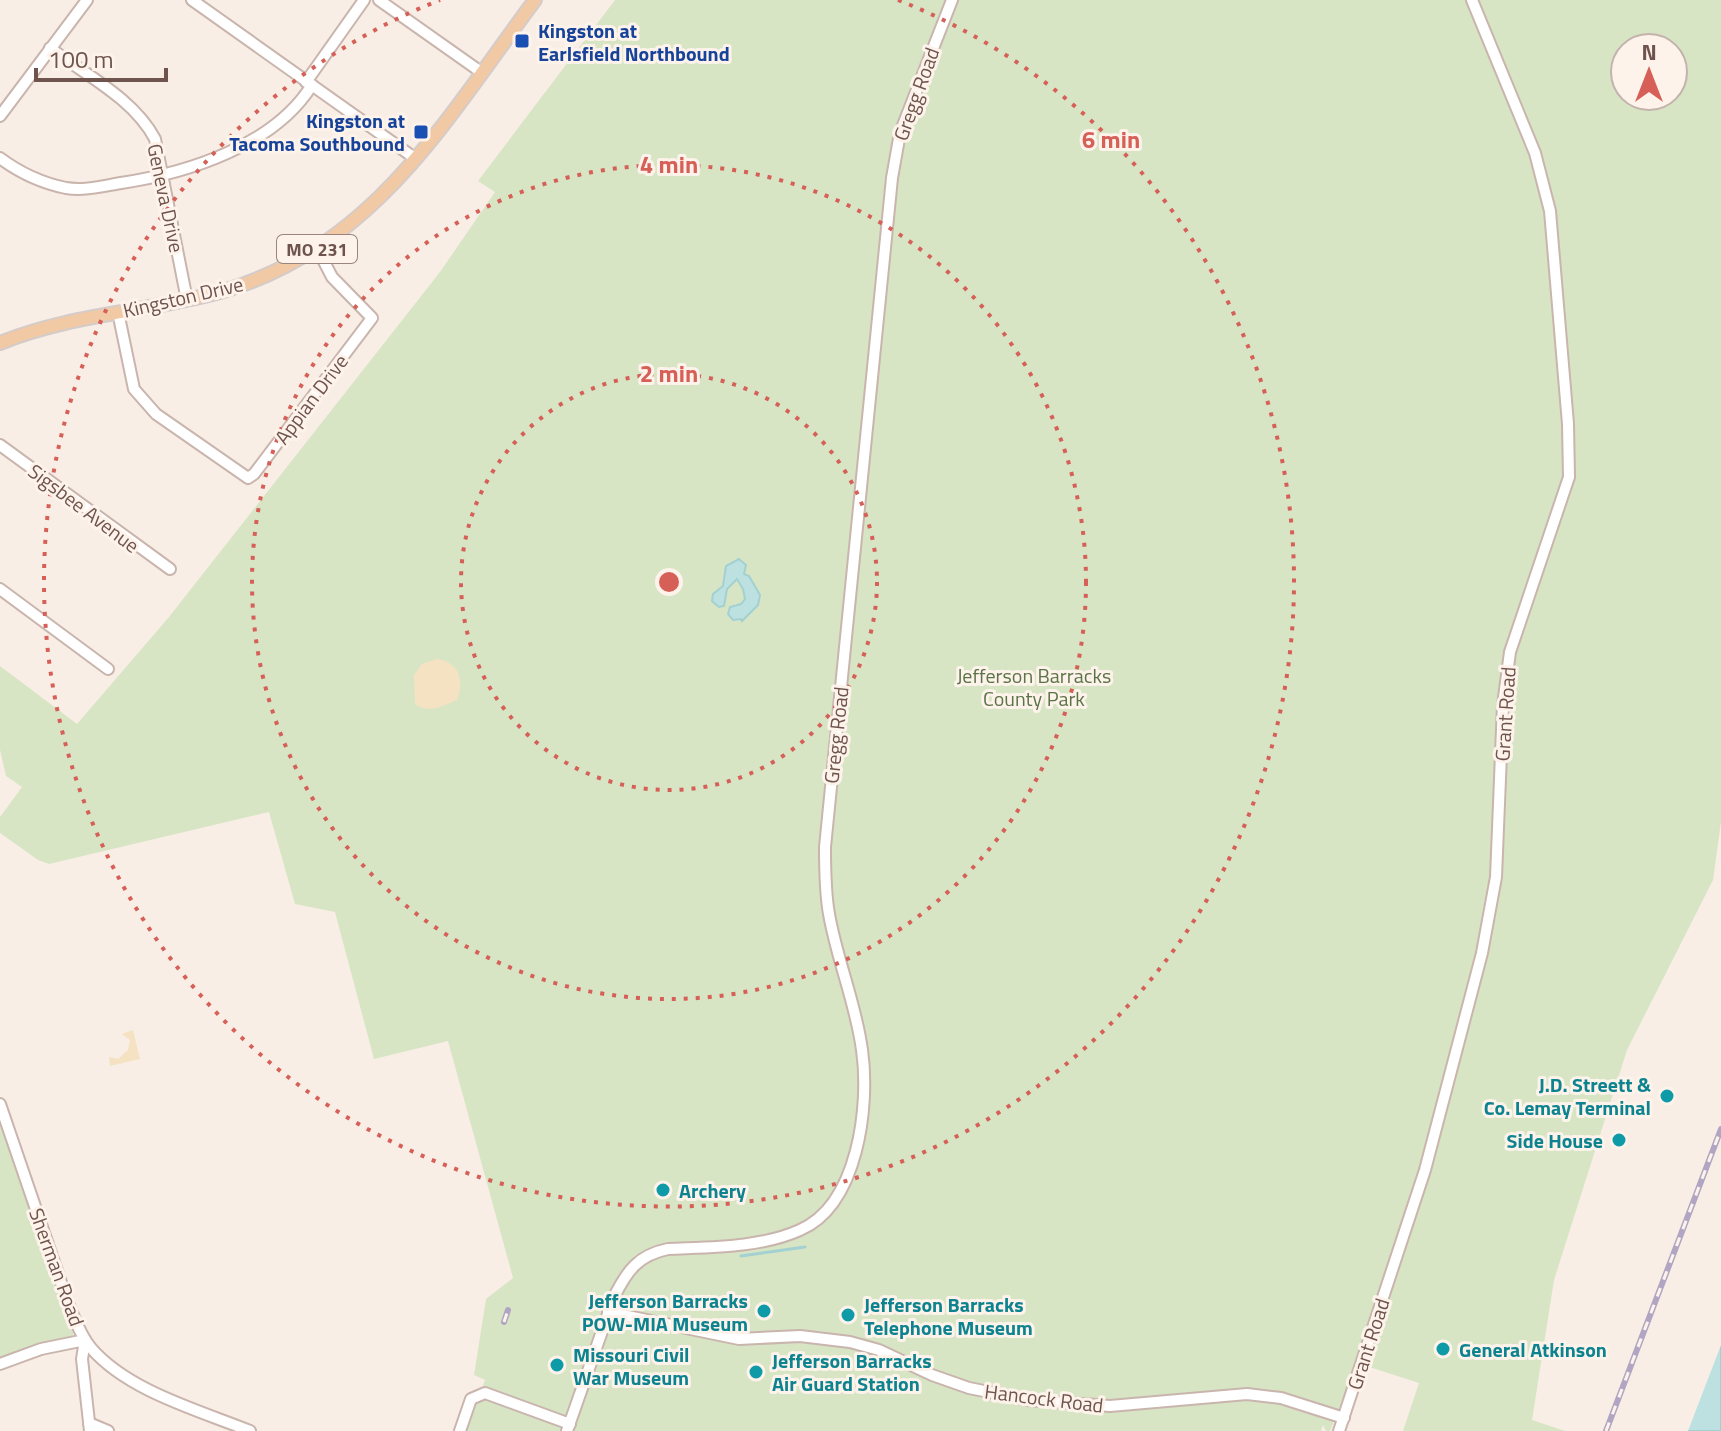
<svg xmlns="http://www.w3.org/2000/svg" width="1721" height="1431" viewBox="0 0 1721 1431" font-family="'Titillium Web',sans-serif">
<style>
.green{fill:#d7e5c5;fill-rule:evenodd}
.sand{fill:#f5e2c3}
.water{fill:#bce1e0;stroke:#a3d1d1;stroke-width:2}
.pier{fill:#f9eee5}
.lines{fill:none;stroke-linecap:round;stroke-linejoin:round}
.stream{stroke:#a3d1d1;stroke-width:3}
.minor-casing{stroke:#c9b5ad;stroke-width:14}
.major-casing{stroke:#d4ccca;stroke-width:16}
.minor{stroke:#fff;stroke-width:10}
.major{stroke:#f1c9a4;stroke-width:12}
.rail-casing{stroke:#b0a5c2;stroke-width:6}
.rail{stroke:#fdf3eb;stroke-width:3;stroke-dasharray:9;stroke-linecap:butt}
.ring{fill:none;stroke:#d66057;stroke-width:4;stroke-dasharray:4 8}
.transit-dot{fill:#1a4fb4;stroke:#fdf3eb;stroke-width:3}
.culture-dot{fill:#0f9aa8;stroke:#fdf3eb;stroke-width:3}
.labels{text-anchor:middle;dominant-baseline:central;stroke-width:6;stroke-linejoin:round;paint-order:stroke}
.shield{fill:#fdf3eb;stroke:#9a847c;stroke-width:2}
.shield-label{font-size:18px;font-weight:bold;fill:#6f544d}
.transit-label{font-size:20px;font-weight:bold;fill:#164399;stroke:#fdf3eb;text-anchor:start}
.street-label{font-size:20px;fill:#6f544d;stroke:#fdf3eb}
.park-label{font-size:20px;fill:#5b7447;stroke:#fdf3eb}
.culture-label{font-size:20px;font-weight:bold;fill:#0d838f;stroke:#fdf3eb;text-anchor:start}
.centre{fill:#d66057;stroke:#fdf3eb;stroke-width:4}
.ring-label{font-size:24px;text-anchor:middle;font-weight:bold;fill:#d66057;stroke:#fdf3eb;stroke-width:6;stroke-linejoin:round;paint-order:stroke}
</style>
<rect width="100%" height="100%" fill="#f9eee5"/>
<g class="green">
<path d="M615 0H1721V822L1713 880 1627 1050 1554 1280 1532 1420 1565 1431H1403L1419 1383 1357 1363 1330 1431H1326L1323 1425 1321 1431H467L485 1380 474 1375 486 1299 513 1278 448 1041 374 1059 335 912 295 904 269 812 49 864 38 860 0 833V817L22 787 6 776 0 750V666L77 724 169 617 440 272 495 192 478 181ZM1625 48H1673V96H1625Z"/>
<path d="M0 1122 73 1333V1338L0 1361Z"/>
</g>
<g class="sand">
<path d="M437 659C459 662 465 681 457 700 443 706 429 714 415 704L414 675 422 664Z"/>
<path d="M133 1030 140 1059 110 1066 109 1057 118 1059 128 1050 130 1040 122 1034Z"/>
</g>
<g class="water">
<path d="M739 559 746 565 744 574 749 576 760 595 758 605 742 621 741 619 733 620 728 614 730 607 741 604 745 599 743 589 737 579 727 589 724 606 719 607 712 601 713 594 723 586 726 566Z"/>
<path d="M1721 1331V1431H1678Z"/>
</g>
<path class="pier" d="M1721 1327V1345L1688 1431H1674L1717 1329Z"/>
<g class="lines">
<path class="stream" d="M741 1256 805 1247"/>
<defs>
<g id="minor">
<path d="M192 0 416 159"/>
<path d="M379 0 481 72"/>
<path d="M50 48C86 75 134 99 155 139L187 300"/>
<path d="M306 82 364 0"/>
<path d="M0 116 87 0"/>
<path d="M0 158C20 173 42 183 66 188 84 191 103 186 121 183 187 173 274 146 312 85"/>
<path d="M118 312 134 389 156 414 248 478 254 474 372 318 332 277 317 248"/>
<path d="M0 445 170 569"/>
<path d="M0 589 108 669"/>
<path d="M0 1104 68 1303C75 1319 80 1335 91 1348 128 1391 198 1410 250 1431"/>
<path d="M608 1312 739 1339 800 1336 850 1342 879 1350 932 1375 969 1388 1028 1400 1110 1406 1247 1394 1281 1398 1344 1418"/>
<path d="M0 1364 41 1349 85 1340 82 1359 90 1431"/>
<path d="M89 1423 108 1431"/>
<path d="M460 1431 471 1399 485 1393 570 1424"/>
<path d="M567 1431 614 1297C627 1271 638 1255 668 1249 710 1247 760 1248 800 1230 858 1205 870 1106 862 1050 856 1004 837 960 829 914 825 892 825 869 825 847L892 178 900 133 952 0"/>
<path d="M1339 1431 1425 1170 1482 953 1496 877 1503 705 1510 652 1569 477 1568 424 1550 211 1535 153 1472 0"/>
</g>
<path id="major" d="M0 343C71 314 147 312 220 292 373 249 446 119 535 0"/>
</defs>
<use href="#minor" class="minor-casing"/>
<use href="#major" class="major-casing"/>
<use href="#minor" class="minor"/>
<use href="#major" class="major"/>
<defs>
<g id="rail">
<path d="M504 1322 508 1310"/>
<path d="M1606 1431 1721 1129"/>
</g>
</defs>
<use href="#rail" class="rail-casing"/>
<use href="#rail" class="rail"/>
</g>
<g class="ring">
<circle cx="669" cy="582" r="208"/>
<circle cx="669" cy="582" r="417"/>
<path d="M898 0A625 625 0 1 1 440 0"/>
</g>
<g class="transit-dot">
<rect x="514" y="33" width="16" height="16" rx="4"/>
<rect x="413" y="124" width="16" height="16" rx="4"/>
</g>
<g class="culture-dot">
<circle cx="1667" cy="1096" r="8"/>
<circle cx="1619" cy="1140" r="8"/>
<circle cx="663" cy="1190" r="8"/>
<circle cx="764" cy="1311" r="8"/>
<circle cx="848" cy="1315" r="8"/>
<circle cx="1443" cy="1349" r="8"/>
<circle cx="557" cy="1365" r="8"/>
<circle cx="756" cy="1372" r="8"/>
</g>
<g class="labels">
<rect class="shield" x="277" y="235" width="80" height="28" rx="6"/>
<g class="shield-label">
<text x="317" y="249">MO 231</text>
</g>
<g class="transit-label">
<text x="538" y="30">Kingston at<tspan x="538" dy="23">Earlsfield Northbound</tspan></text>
<text x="405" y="120" text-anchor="end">Kingston at<tspan x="405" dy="23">Tacoma Southbound</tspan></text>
</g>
<g class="street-label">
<text transform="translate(916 94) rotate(-70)">Gregg Road</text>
<text transform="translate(166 198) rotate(78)">Geneva Drive</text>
<text transform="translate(183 297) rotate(-13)">Kingston Drive</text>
<text transform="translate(311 399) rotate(-53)">Appian Drive</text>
<text transform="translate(84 508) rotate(37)">Sigsbee Avenue</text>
<text transform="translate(1505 714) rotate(-86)">Grant Road</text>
<text transform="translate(836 735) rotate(-84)">Gregg Road</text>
<text transform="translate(57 1267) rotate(70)">Sherman Road</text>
<text transform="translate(1368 1344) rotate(-72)">Grant Road</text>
<text transform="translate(1044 1398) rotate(7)">Hancock Road</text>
</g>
<g class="park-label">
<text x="1034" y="675">Jefferson Barracks<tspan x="1034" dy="23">County Park</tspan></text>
</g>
<g class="culture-label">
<text x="1651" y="1084" text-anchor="end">J.D. Streett &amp;<tspan x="1651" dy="23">Co. Lemay Terminal</tspan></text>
<text x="1603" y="1140" text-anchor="end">Side House</text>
<text x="679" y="1190">Archery</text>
<text x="748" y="1300" text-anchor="end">Jefferson Barracks<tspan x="748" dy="23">POW-MIA Museum</tspan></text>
<text x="864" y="1304">Jefferson Barracks<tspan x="864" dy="23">Telephone Museum</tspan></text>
<text x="1459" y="1349">General Atkinson</text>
<text x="573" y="1354">Missouri Civil<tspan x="573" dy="23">War Museum</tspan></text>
<text x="772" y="1360">Jefferson Barracks<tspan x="772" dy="23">Air Guard Station</tspan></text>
</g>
</g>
<circle cx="669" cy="582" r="12" class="centre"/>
<g class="ring-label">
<text x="1111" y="148">6 min</text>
<text x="669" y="173">4 min</text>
<text x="669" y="382">2 min</text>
</g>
<g transform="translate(1649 72)"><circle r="38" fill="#fdf3eb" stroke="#c4b3ac" stroke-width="2"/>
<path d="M0-6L14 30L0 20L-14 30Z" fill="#d66057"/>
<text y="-12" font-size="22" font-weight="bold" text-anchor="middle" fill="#6f544d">N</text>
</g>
<path d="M36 68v12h130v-12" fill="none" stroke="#6f544d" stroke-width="4"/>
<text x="48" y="68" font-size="24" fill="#6f544d" stroke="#fdf3eb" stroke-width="6" paint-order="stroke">100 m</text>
</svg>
